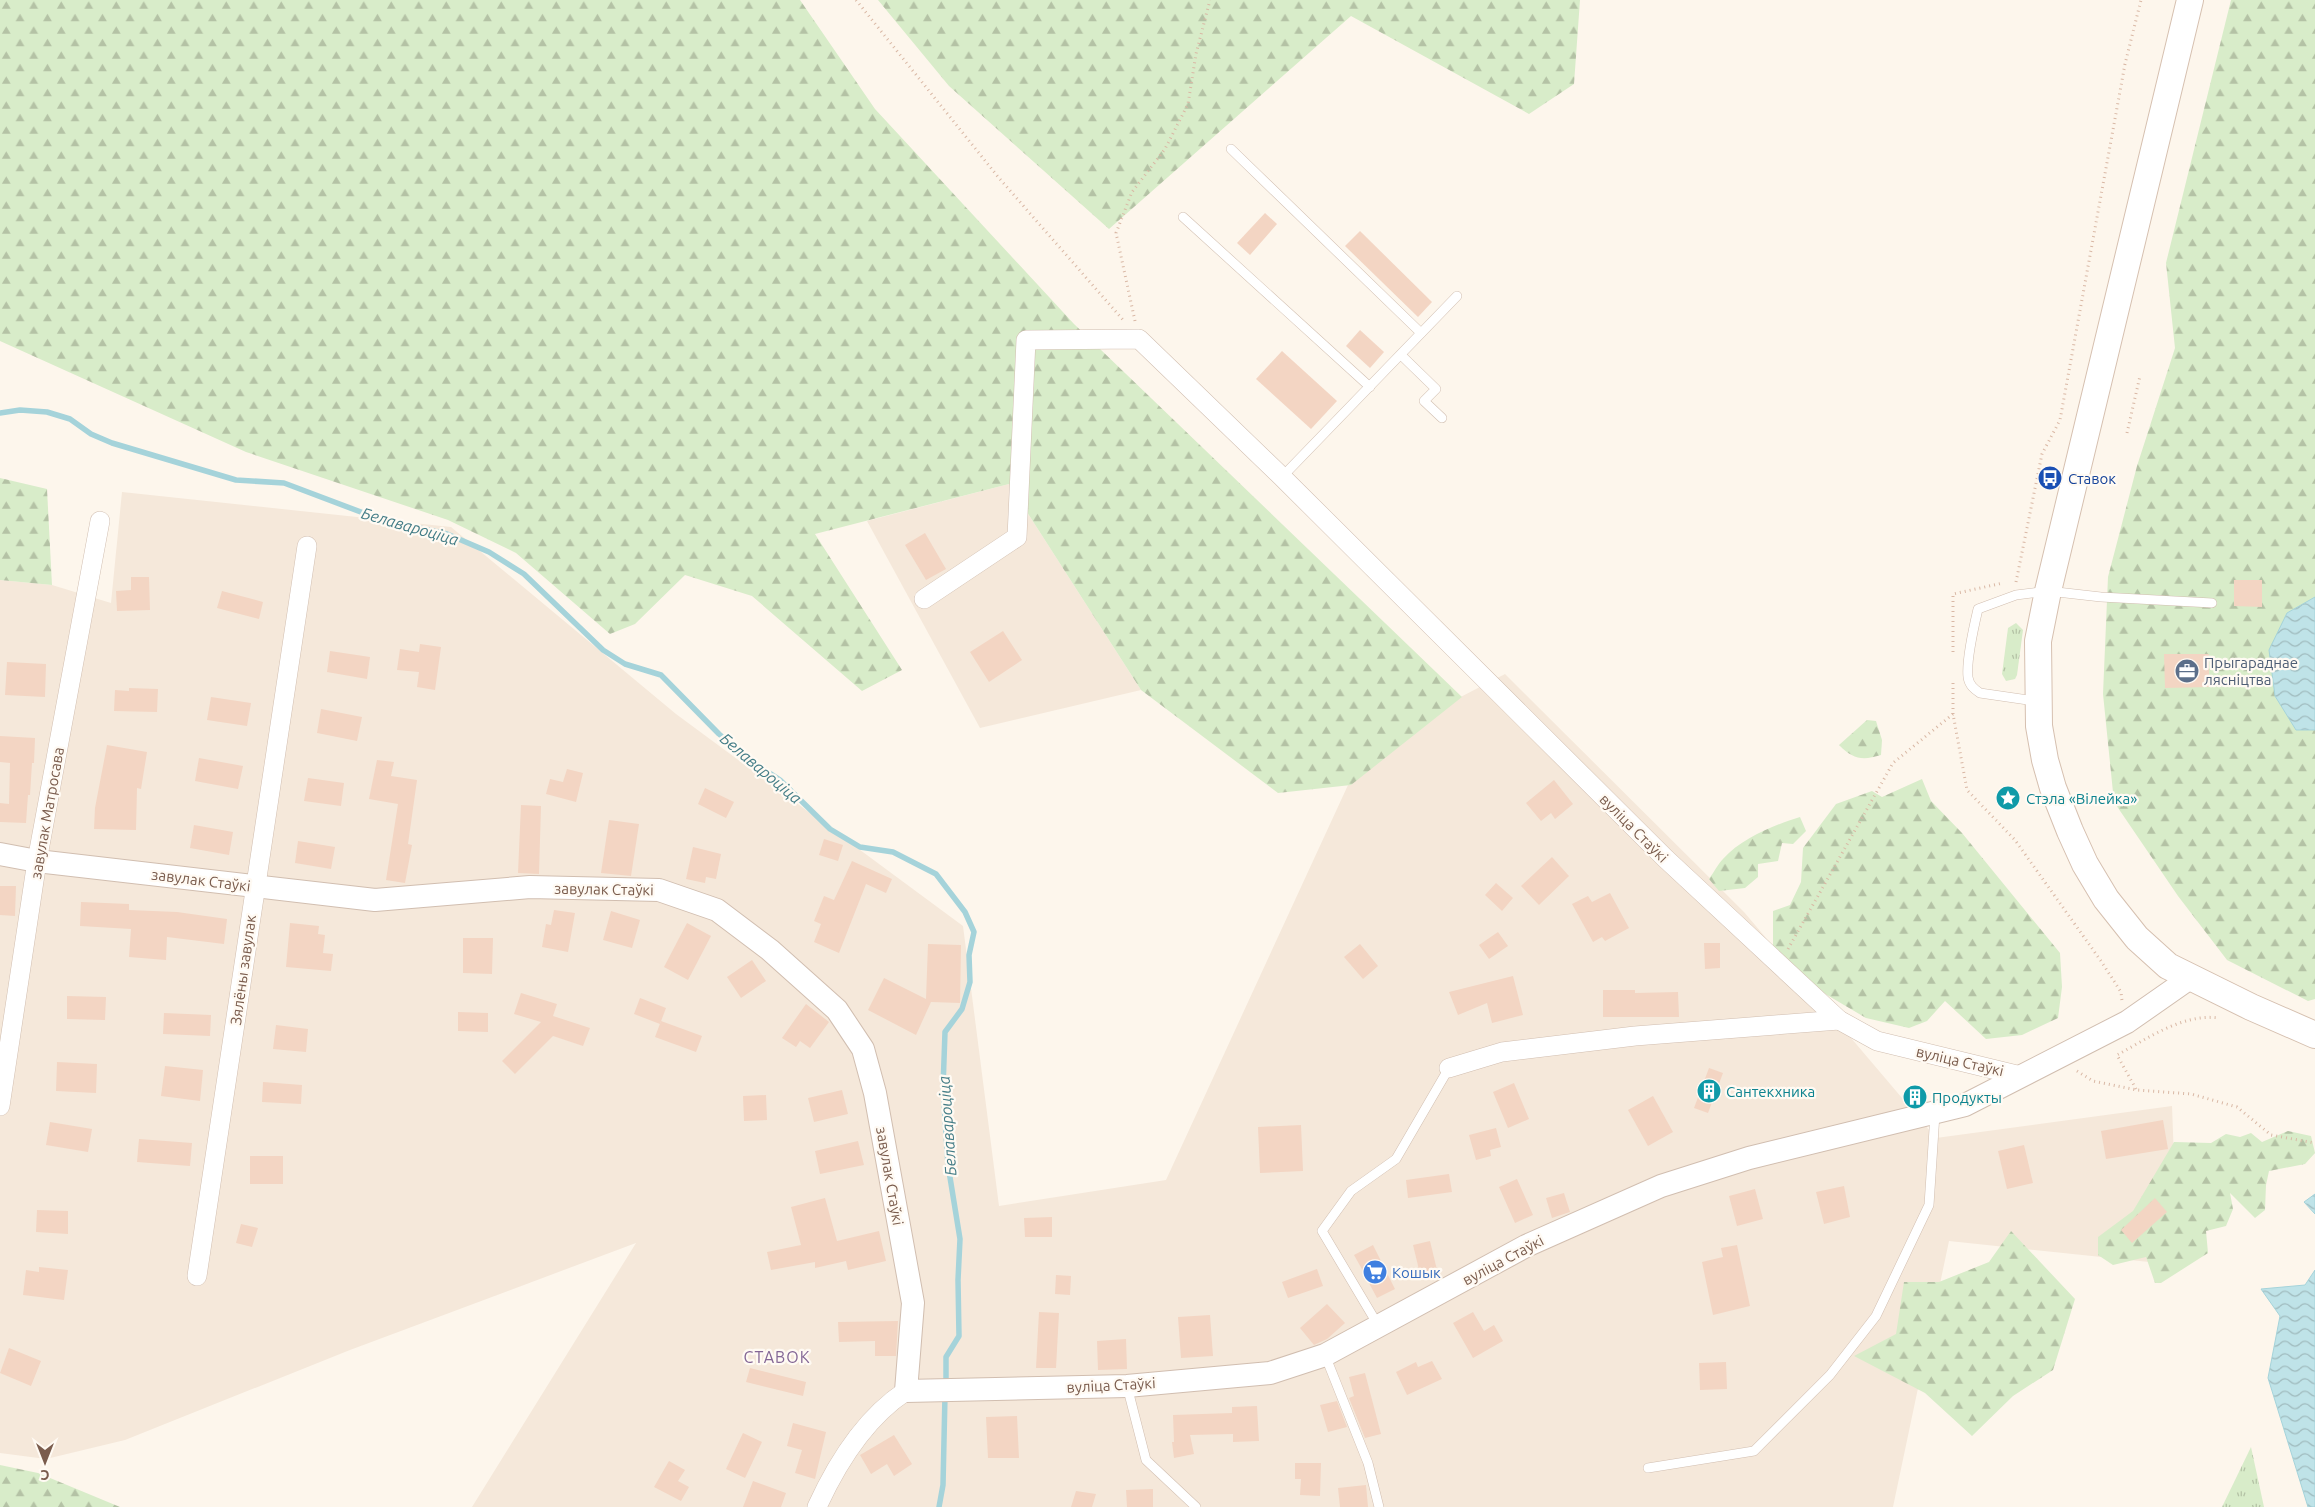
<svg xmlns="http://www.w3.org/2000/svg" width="2315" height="1507" viewBox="0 0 2315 1507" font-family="Ubuntu,sans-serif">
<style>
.residential{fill:#f5e8da}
.grass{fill:url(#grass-tufts)}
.forest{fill:url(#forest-firs)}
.water{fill:url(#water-waves);stroke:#a5d3da}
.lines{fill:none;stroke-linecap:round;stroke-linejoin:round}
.stream{stroke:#a5d3da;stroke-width:5.5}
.building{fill:#f3d5c3}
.service-casing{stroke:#d1beb0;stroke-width:10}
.minor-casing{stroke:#d1beb0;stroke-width:20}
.tertiary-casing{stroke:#d1beb0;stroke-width:24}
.secondary-casing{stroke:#d6c0b0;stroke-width:28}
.path{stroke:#d9b8a5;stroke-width:3;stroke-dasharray:1 4;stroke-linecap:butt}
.service{stroke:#fff;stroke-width:9}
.minor{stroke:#fff;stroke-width:19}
.tertiary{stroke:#fff;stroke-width:22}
.secondary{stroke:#fff;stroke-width:26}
.labels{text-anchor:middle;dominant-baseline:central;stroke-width:4.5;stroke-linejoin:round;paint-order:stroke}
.transit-label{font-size:15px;fill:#164399;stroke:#fffaf3;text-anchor:start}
.service-label{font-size:15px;fill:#4e5e75;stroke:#fffaf3;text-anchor:start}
.culture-label{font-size:15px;fill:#0d838f;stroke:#fffaf3;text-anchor:start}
.street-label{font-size:15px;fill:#7a5c4d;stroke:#fffaf3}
.shop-label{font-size:15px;fill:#366cbe;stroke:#fffaf3;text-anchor:start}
.water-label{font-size:16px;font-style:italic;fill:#437c86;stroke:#fffaf3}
.neighbourhood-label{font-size:16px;letter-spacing:1px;fill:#846695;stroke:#fffaf3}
</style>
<defs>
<pattern id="grass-tufts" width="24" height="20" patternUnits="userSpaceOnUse" patternTransform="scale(1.25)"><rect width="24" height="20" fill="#d8ecc9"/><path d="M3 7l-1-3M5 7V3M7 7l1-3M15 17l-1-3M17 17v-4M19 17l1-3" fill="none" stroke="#b4c2a5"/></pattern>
<pattern id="forest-firs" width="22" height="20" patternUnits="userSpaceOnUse" patternTransform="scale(1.25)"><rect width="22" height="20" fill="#d8ecc9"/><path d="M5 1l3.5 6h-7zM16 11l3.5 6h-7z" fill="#b4c2a5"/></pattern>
<pattern id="water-waves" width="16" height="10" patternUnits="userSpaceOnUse" patternTransform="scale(1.25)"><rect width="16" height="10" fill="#bfe3e8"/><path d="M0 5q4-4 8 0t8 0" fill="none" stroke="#a0bbbe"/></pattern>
</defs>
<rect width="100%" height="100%" fill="#fdf6ec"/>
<g class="residential">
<path d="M1009 484 1141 690 980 728 867 521Z"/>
<path d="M122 492 451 527 676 714 963 926 999 1206 1166 1180 1366 746 1505 674 1744 912 1936 1138 2172 1106 2178 1265 1949 1241 1893 1507H472L636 1243 350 1350 125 1440 46 1459 0 1453V580L52 585 111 603Z"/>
</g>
<g class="grass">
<path d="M2016 623 2023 630 2017 675 2015 679 2006 681 2002 674 2008 628Z"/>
<path d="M2251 1447 2264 1507H2222Z"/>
</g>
<g class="forest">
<path d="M0 0H800L875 109 1074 324 1462 697 1351 785 1278 793 1141 690 1009 484 815 534 902 670 862 691 752 596 685 575 635 624 610 634 516 553 448 520 246 452 0 341Z"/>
<path d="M878 0H1580L1574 84 1529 114 1351 16 1109 229 949 86Z"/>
<path d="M2231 0H2315V999L2308 1001 2227 960 2178 896 2114 802 2103 694 2108 577 2137 466 2175 348 2166 263Z"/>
<path d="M0 478 47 489 52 585 0 580Z"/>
<path d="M1867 720 1876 721 1882 740 1881 755C1862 761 1853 759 1839 745Z"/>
<path d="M1922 779 1931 801 1962 833 2060 953 2062 987 2058 1018 2022 1035 1986 1039 1945 1001 1927 1021 1909 1028 1866 1018 1822 992 1773 946V911L1790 905 1801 882 1803 848 1836 804 1872 791 1882 797Z"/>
<path d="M1800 817 1806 831 1793 844 1782 843 1778 861 1758 864V877L1745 888 1719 891 1709 879C1714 872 1718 864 1723 859 1742 838 1774 825 1800 817Z"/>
<path d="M2288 1131 2311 1136 2315 1153 2305 1164 2269 1171 2266 1185 2265 1210 2255 1218 2230 1193 2233 1209 2226 1226 2206 1231 2208 1253 2161 1283H2155L2146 1257 2113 1265 2098 1255V1237L2133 1211 2174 1142 2211 1143 2226 1134 2240 1137 2251 1133 2262 1142Z"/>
<path d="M2011 1231 2075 1299 2053 1370 2013 1396 1972 1436 1925 1393 1854 1356 1896 1334 1904 1282H1939L1989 1262Z"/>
<path d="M0 1465 38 1473 120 1507H0Z"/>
</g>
<g class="water">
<path d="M2315 597V730H2296L2275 696 2269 650 2287 613Z"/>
<path d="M2315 1194V1214L2304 1202Z"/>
<path d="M2315 1270V1507H2308L2268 1378 2280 1316 2261 1289 2305 1285Z"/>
</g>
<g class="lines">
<g class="stream">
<path d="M0 413 20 410 47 412 70 419 91 434 112 443 236 480 284 483 382 520 447 534 489 552 524 574 603 650 625 664 661 675 719 734 750 760 780 780 830 829 860 847 893 852 936 874 965 912 974 932 969 955 970 982 962 1009 945 1032 943 1088 948 1165 960 1239 958 1280 959 1336 946 1357V1385"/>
<path d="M939 1507 943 1485 945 1395"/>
</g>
</g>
<g class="building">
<path d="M1265 213 1277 224 1250 255 1237 243Z"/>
<path d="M1360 231 1432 302 1418 317 1345 246Z"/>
<path d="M1360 330 1384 352 1370 368 1346 346Z"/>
<path d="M1282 351 1337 401 1311 429 1256 379Z"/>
<path d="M925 533 946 569 926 580 905 545Z"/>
<path d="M131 577H149L150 610 117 611 116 591 131 590Z"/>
<path d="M2234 580H2262V607L2234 606Z"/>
<path d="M222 591 263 602 259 619 217 608Z"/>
<path d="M1003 631 1022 660 989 682 970 652Z"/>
<path d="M420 644 441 647 435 690 417 687 419 672 397 670 400 649 419 652Z"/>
<path d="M330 651 370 657 367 679 327 672Z"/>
<path d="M2164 654H2209V687L2165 688Z"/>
<path d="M7 662 46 664 45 697 5 695Z"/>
<path d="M129 688 158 689 157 712 114 711 115 690 129 691Z"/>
<path d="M211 697 251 703 247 726 207 720Z"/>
<path d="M321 709 362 717 357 741 317 733Z"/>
<path d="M0 736 35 738 34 763H32L30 795H28L26 823 0 822V803L9 804 10 763 0 762Z"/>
<path d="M107 745 147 752 141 789 137 788 136 830 94 829 95 808Z"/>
<path d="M199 758 243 766 238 789 195 781Z"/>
<path d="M377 760 394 762 391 776 417 780 408 844 412 845 405 883 386 880 398 804 369 799Z"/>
<path d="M567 769 583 773 576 802 546 794 550 779 563 782Z"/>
<path d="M308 778 344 783 341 806 304 801Z"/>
<path d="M1554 780 1573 804 1555 819 1551 813 1541 821 1526 803Z"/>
<path d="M705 788 734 802 726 818 698 804Z"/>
<path d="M521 805 541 806 539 874 518 873Z"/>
<path d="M609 820 639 824 631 876 601 873Z"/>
<path d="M194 825 233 832 229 855 190 848Z"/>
<path d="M824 839 843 845 838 861 819 855Z"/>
<path d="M298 841 335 847 331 869 295 863Z"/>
<path d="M693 847 721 854 716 879 706 877 705 883 686 879Z"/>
<path d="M1552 857 1569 876 1539 905 1521 886Z"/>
<path d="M852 861 892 879 886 893 866 884 839 953 814 942 821 924 814 921 824 896 834 900Z"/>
<path d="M1496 883 1513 898 1502 911 1485 895Z"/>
<path d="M0 886H16L15 916 0 915Z"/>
<path d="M1610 893 1629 928 1605 941 1602 937 1593 942 1572 904 1588 896 1592 902Z"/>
<path d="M81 902 129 904V910L177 912 227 919 224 944 167 937 166 960 129 957 131 929 80 926Z"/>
<path d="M554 910 575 913 568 952 542 947 546 924 551 925Z"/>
<path d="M611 911 640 920 632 948 603 940Z"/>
<path d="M290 923 319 926 318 934 325 935 323 953 333 954 331 971 286 967Z"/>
<path d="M687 923 711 936 688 980 664 967Z"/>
<path d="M1498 932 1508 946 1489 959 1479 945Z"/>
<path d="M463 938H493L492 974 463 973Z"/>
<path d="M1704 943H1720V968L1705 969Z"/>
<path d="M928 944 961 945 960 1003 931 1002 916 1035 868 1010 884 978 926 999Z"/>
<path d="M1360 944 1378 966 1363 979 1344 957Z"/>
<path d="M752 960 766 981 741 998 727 977Z"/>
<path d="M1513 976 1523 1015 1492 1023 1487 1003 1458 1015 1449 992Z"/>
<path d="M1603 990H1635V993L1678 992 1679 1017H1603Z"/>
<path d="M521 993 557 1004 553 1016 590 1028 583 1046 553 1036 515 1074 502 1061 541 1022 514 1014Z"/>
<path d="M67 996 106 997 105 1020 67 1019Z"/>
<path d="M640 998 666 1008 660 1024 634 1014Z"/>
<path d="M806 1004 829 1022 810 1048 800 1041 796 1047 782 1038Z"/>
<path d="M458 1012 488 1013V1032L458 1031Z"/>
<path d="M164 1013 211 1015 210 1036 163 1034Z"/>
<path d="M661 1021 702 1036 696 1052 655 1037Z"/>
<path d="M276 1025 308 1029 306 1052 273 1049Z"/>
<path d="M57 1062 97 1064 96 1093 56 1091Z"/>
<path d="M165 1066 203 1070 200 1101 161 1096Z"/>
<path d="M1709 1068 1723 1073 1708 1113 1694 1108Z"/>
<path d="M263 1082 302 1085 301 1104 262 1102Z"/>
<path d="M1514 1083 1529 1119 1508 1128 1493 1092Z"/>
<path d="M842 1090 848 1114 814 1122 808 1098Z"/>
<path d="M766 1095 767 1120 744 1121 743 1096Z"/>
<path d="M1653 1096 1673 1132 1648 1146 1628 1110Z"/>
<path d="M2163 1120 2168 1149 2106 1159 2101 1131Z"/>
<path d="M50 1122 92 1129 88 1152 46 1145Z"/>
<path d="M1301 1125 1303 1171 1260 1173 1258 1127Z"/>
<path d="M1496 1128 1501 1147 1490 1150 1491 1156 1476 1160 1469 1135Z"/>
<path d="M139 1139 192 1143 190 1166 137 1162Z"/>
<path d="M858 1141 864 1165 820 1174 815 1151Z"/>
<path d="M2024 1145 2033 1183 2007 1189 1998 1151Z"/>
<rect x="250" y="1156" width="33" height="28"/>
<path d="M1449 1174 1452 1192 1408 1198 1406 1180Z"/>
<path d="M1517 1179 1533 1215 1515 1223 1499 1187Z"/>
<path d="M1844 1186 1850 1217 1824 1224 1816 1192Z"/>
<path d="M1755 1189 1763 1219 1737 1226 1729 1196Z"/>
<path d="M1564 1193 1570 1212 1552 1218 1546 1198Z"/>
<path d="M825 1198 837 1241 879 1231 886 1261 848 1270 846 1261 815 1268V1262L771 1270 767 1252 801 1245 791 1207Z"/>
<path d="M2155 1198 2167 1212 2132 1243 2121 1230Z"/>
<path d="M37 1210 68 1211V1234L36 1232Z"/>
<path d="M1052 1217V1237H1025L1024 1218Z"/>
<path d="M241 1224 258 1228 252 1247 236 1243Z"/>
<path d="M1430 1241 1438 1274 1421 1278 1413 1245Z"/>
<path d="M1373 1245 1395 1289 1377 1298 1363 1272 1367 1270 1363 1271 1354 1255Z"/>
<path d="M1737 1245 1750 1306 1713 1315 1702 1262 1723 1257 1721 1248Z"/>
<path d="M39 1267 68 1270 64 1300 23 1295 26 1270 39 1272Z"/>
<path d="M1317 1269 1323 1286 1288 1298 1282 1282Z"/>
<path d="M1056 1275 1071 1276 1070 1295 1055 1294Z"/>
<path d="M1327 1304 1345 1323 1327 1339 1314 1345 1300 1328Z"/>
<path d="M1039 1312 1059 1313 1056 1368H1036Z"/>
<path d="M1473 1312 1484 1331 1494 1325 1503 1341 1473 1358 1453 1323Z"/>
<path d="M1210 1315 1213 1356 1181 1358 1178 1317Z"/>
<path d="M898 1321 896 1356H875V1341L839 1342 838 1322Z"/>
<path d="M1126 1339 1127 1369 1098 1370 1097 1341Z"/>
<path d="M9 1348 41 1361 31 1386 0 1373Z"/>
<path d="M1432 1361 1442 1379 1407 1395 1396 1372 1416 1362 1418 1367Z"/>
<path d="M1726 1362 1727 1389 1700 1390 1699 1363Z"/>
<path d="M750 1368 806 1382 803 1396 746 1382Z"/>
<path d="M1365 1373 1381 1434 1365 1438 1349 1398 1354 1396 1349 1377Z"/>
<path d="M1337 1401 1347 1427 1328 1432 1320 1405Z"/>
<path d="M1257 1406 1259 1441 1233 1442V1434L1190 1435 1194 1454 1174 1458 1172 1442H1174L1173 1415 1232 1413V1407Z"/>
<path d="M1017 1416 1019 1458H988L986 1417Z"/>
<path d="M793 1423 826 1432 815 1479 795 1473 802 1450 787 1446Z"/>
<path d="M743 1433 762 1442 745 1478 726 1469Z"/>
<path d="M894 1435 912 1464 894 1476 887 1464 871 1474 860 1455Z"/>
<path d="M669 1461 685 1470 678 1481 689 1487 681 1501 654 1487Z"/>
<path d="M1295 1463H1321L1320 1496 1300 1495 1301 1479H1295Z"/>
<path d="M753 1481 786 1493 781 1507H743Z"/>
<path d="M1366 1485 1368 1507H1340L1338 1488Z"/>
<path d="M1153 1489V1507H1127L1126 1490Z"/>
<path d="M1076 1491 1096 1494 1092 1507H1071Z"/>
</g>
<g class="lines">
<defs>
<g id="service">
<path d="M1231 149 1421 333"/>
<path d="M1183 217 1370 387"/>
<path d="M1401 355 1436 389 1424 401 1442 418"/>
<path d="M1282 477 1457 296"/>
<path d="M2035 701 1980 693C1974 689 1969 685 1968 677 1966 660 1974 626 1978 609L2016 595 2048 591 2101 597 2212 603"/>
<path d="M1378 1325 1322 1231 1351 1191 1396 1159 1449 1068"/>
<path d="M1325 1355 1368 1463 1379 1507"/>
<path d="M1127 1386 1146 1460 1196 1507"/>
<path d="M1648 1468 1754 1451 1830 1375 1876 1316 1929 1205 1935 1114"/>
</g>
<g id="minor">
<path d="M924 599 1017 537 1026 340 1139 339 1282 477 1666 859 1839 1020 1877 1041 2021 1076"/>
<path d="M1449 1068 1502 1052 1635 1036 1839 1020"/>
<path d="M0 1106 37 861 100 521"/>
<path d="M197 1276 307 546"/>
<path d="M817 1507C837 1463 865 1418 906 1391"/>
</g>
<path id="tertiary" d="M0 854 37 861 375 900 530 887 659 890 717 910 770 950 837 1010 863 1049 875 1093 913 1303 906 1391 1127 1386 1270 1373 1325 1355 1526 1246 1661 1186 1749 1158 1965 1105 2127 1022 2190 978"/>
<path id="secondary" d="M2190 0 2048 591 2038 641 2039 726 2045 760 2053 788 2070 831 2085 864 2106 899 2137 938 2168 966 2251 1007 2315 1035"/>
</defs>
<use href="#service" class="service-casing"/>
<use href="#minor" class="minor-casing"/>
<use href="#tertiary" class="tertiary-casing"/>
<use href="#secondary" class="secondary-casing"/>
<g class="path">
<path d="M856 0 999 178 1124 321"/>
<path d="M1135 321 1116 233 1132 192 1165 149 1188 104 1196 54 1210 0"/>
<path d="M2127 433 2140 376"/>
<path d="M2016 582 2042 454 2060 420 2125 64 2141 0"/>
<path d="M1953 652V594L2003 583"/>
<path d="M1953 683V714L1967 790 2015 840 2101 961 2121 992 2122 1001"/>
<path d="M1788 949 1893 763 1953 714"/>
<path d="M2077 1071 2093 1081 2137 1090 2191 1094 2237 1107 2271 1135 2315 1143"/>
<path d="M2136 1089 2117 1055C2147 1039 2183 1013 2219 1018"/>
</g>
<use href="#service" class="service"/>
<use href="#minor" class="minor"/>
<use href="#tertiary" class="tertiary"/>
<use href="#secondary" class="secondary"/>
</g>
<defs>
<symbol id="bus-disc" viewBox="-11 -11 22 22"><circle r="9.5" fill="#1a4fb4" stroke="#fffaf3"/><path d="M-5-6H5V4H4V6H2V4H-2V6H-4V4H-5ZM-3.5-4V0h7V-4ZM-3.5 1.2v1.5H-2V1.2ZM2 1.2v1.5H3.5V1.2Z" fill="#fff"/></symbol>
<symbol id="office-disc" viewBox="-11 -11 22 22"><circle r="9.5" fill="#5c6f8a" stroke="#fffaf3"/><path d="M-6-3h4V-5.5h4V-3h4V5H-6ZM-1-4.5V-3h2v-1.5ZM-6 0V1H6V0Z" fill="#fff"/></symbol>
<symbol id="sight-disc" viewBox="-11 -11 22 22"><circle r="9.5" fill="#0f9aa8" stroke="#fffaf3"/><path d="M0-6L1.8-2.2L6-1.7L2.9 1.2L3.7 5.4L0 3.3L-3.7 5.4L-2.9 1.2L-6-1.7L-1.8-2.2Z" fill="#fff"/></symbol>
<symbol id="building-disc" viewBox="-11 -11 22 22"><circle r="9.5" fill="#0f9aa8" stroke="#fffaf3"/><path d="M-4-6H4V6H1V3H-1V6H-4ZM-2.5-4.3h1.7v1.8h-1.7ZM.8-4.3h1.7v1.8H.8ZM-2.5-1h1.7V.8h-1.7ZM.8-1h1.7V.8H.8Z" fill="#fff"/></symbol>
<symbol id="supermarket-disc" viewBox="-11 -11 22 22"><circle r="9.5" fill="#3f7fe0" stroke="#fffaf3"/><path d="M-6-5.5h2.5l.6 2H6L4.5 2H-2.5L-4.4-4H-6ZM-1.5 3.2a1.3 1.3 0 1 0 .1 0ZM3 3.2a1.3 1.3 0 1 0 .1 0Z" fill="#fff"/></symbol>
</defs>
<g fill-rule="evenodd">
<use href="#bus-disc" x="2036" y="464" width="28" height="28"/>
<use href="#office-disc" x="2173" y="657" width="28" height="28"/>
<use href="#sight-disc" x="1994" y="784" width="28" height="28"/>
<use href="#building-disc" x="1695" y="1077" width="28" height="28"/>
<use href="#building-disc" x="1901" y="1083" width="28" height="28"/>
<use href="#supermarket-disc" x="1361" y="1258" width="28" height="28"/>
</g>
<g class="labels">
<g class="transit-label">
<text x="2068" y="478">Ставок</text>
</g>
<g class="service-label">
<text x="2204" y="662">Прыгараднае<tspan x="2204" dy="17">лясніцтва</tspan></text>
</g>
<g class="culture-label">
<text x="2026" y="798">Стэла «Вілейка»</text>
<text x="1726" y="1091">Сантекхника</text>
<text x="1932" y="1097">Продукты</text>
</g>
<g class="street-label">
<text transform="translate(47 813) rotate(-80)">завулак Матросава</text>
<text transform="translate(1634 828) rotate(45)">вуліца Стаўкі</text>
<text transform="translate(201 880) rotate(7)">завулак Стаўкі</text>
<text transform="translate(604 889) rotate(1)">завулак Стаўкі</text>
<text transform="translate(243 970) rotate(-82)">Зялёны завулак</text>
<text transform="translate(1960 1061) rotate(13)">вуліца Стаўкі</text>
<text transform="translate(890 1176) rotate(80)">завулак Стаўкі</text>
<text transform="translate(1503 1260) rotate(-28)">вуліца Стаўкі</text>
<text transform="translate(1111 1385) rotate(-3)">вуліца Стаўкі</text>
</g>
<g class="shop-label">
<text x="1392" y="1272">Кошык</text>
</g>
<g class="water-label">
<text transform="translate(410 526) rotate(16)">Белавароціца</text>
<text transform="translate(761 768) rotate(40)">Белавароціца</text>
<text transform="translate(947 1126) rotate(-94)">Белавароціца</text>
</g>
<g class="neighbourhood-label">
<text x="777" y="1357">СТАВОК</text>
</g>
</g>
<g transform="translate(45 1462) rotate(180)" stroke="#fffaf3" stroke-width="4" paint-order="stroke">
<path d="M0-4L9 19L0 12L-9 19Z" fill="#7a5c4d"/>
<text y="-8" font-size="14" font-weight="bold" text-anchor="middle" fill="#7a5c4d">С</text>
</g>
</svg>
